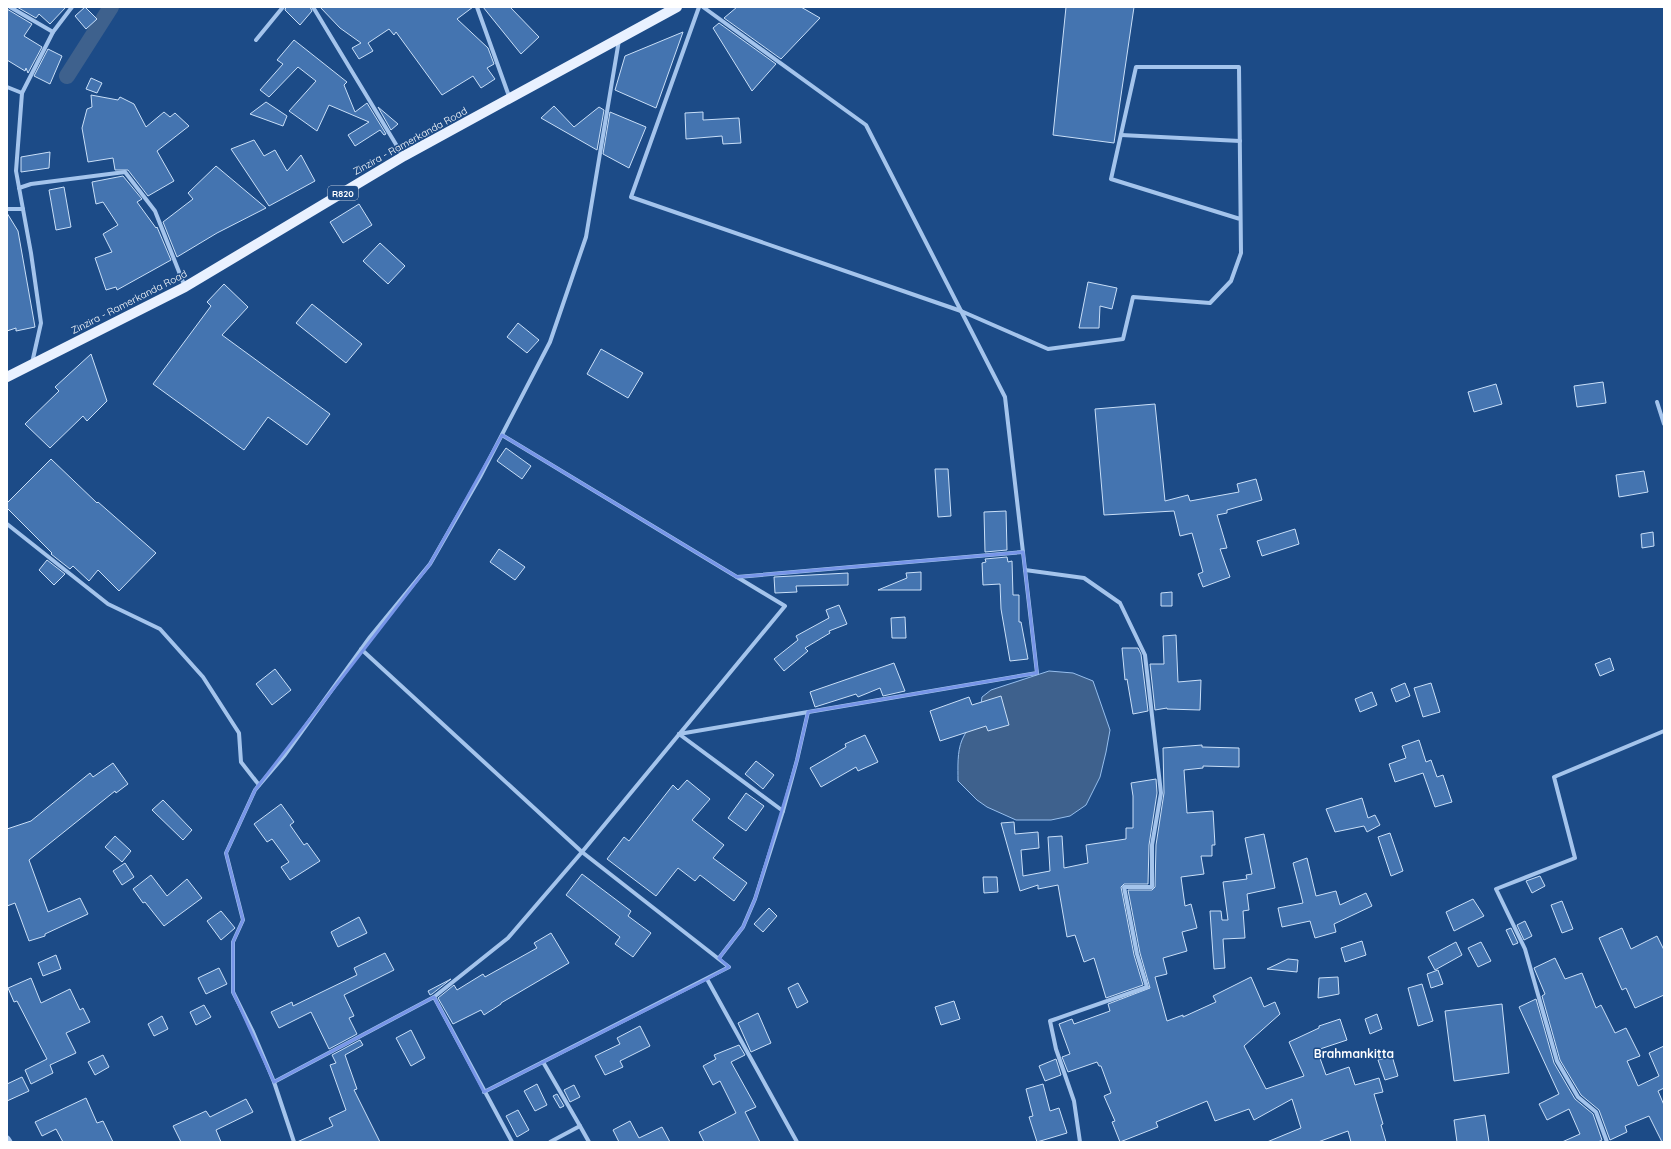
<svg xmlns="http://www.w3.org/2000/svg" width="1671" height="1149" viewBox="0 0 1671 1149" font-family="Quicksand,sans-serif">
<style>
.water{fill:#3e618d;stroke:#97bfee}
.lines{fill:none;stroke-linecap:round;stroke-linejoin:round}
.canal{stroke:#3e618d;stroke-width:16}
.building{fill:#4474b0;stroke:#c9dff8}
.minor{stroke:#a4c4ec;stroke-width:4}
.tertiary{stroke:#a4c4ec;stroke-width:7}
.primary{stroke:#e9f1ff;stroke-width:10}
.marked{fill:none;stroke:#7795e8;stroke-width:3;stroke-linejoin:round}
.labels{text-anchor:middle;dominant-baseline:central;stroke-width:3;stroke-linejoin:round;paint-order:stroke}
.shield{fill:#1c4b87;stroke:#bbc9db;stroke-width:1}
.shield-label{font-size:9px;font-weight:bold;fill:#fff}
.street-label{font-size:10px;fill:#fff;stroke:#1c4b87}
.quarter-label{font-size:12px;font-weight:bold;fill:#fff;stroke:#1c4b87}
</style>
<rect width="100%" height="100%" fill="#1c4b87"/>
<path class="water" d="M1049 671 1073 673 1093 681 1110 730 1106 752 1100 777 1086 805 1070 816 1051 820H1016L987 807 977 800 958 781C958 767 957 752 962 740 969 724 981 714 982 697L991 690Z"/>
<g class="lines">
<path class="canal" d="M67 76 111 7"/>
</g>
<g class="building">
<path d="M17 7H66L50 24 39 14 36 18Z"/>
<path d="M85 7 97 19 86 29 75 16Z"/>
<path d="M286 7H310L312 11 300 25 285 10Z"/>
<path d="M320 7H473L457 19 488 48 494 64 487 68 495 79 481 88 473 76 442 95 396 32 394 35 389 29 368 43 373 51 359 59 352 48 361 43 340 28Z"/>
<path d="M483 7H510L539 37 521 54Z"/>
<path d="M737 7H801L820 18 781 59 724 18Z"/>
<path d="M1066 7H1134L1114 143 1053 135Z"/>
<path d="M7 9 32 24 24 36 42 47 28 73 26 68 25 71 7 60Z"/>
<path d="M719 23 776 64 752 91 713 28Z"/>
<path d="M683 32 656 108 615 90 625 56Z"/>
<path d="M294 40 347 82 344 85 355 112 367 103 386 134 384 135 380 130 355 146 348 135 369 122 329 105 317 131 289 111 316 81 298 67 269 97 260 90 283 64 277 60Z"/>
<path d="M48 49 62 56 50 84 34 76Z"/>
<path d="M91 78 102 83 97 93 86 89Z"/>
<path d="M91 95 118 100 120 97 134 104 146 127 164 112 170 117 175 113 189 126 157 151 174 181 148 196 128 170H115L113 158 88 162 82 128 87 109 92 107Z"/>
<path d="M266 102 287 116 283 126 250 114Z"/>
<path d="M554 106 574 127 599 107 604 110 597 150 541 118Z"/>
<path d="M378 107 398 124 391 130Z"/>
<path d="M610 112 646 127 629 168 603 154Z"/>
<path d="M703 112V120L739 118 741 143 723 144 722 136 686 139 685 113Z"/>
<path d="M254 140 264 156 275 150 287 171 301 155 315 181 269 206 231 149Z"/>
<path d="M50 152 49 168 21 172V157Z"/>
<path d="M216 166 266 208 217 233 177 257 163 222 193 199 188 193Z"/>
<path d="M123 176 142 199 137 202 156 228 157 227 171 260 117 290 116 287 106 290 95 258 112 252 103 234 118 225 103 202 96 204 92 182Z"/>
<path d="M64 187 71 227 56 230 49 190Z"/>
<path d="M359 204 372 225 343 243 330 222Z"/>
<path d="M7 213 18 231 35 327 16 331V328L7 331Z"/>
<path d="M380 243 405 266 388 284 363 261Z"/>
<path d="M1088 282 1117 288 1112 309 1100 306 1099 328H1079Z"/>
<path d="M224 284 248 307 222 335 330 414 307 445 268 417 244 450 153 384 211 306 207 302Z"/>
<path d="M312 304 362 344 346 363 296 323Z"/>
<path d="M518 323 539 340 527 353 507 337Z"/>
<path d="M601 349 643 373 628 398 587 374Z"/>
<path d="M91 354 107 401 87 421 83 416 50 448 25 424 59 391 55 387Z"/>
<path d="M1603 382 1606 403 1577 407 1574 386Z"/>
<path d="M1496 384 1502 404 1474 412 1468 392Z"/>
<path d="M1155 404 1165 501 1188 495 1190 501 1239 492 1237 484 1256 479 1262 500 1227 510V513L1217 515 1227 548 1220 549 1230 577 1203 587 1198 574 1203 572 1192 533 1180 536 1174 511 1104 515 1095 409Z"/>
<path d="M506 448 531 466 522 479 497 461Z"/>
<path d="M51 459 97 503 98 502 156 553 119 591 98 570 89 581 73 566 70 569 51 554 52 553 7 508V503Z"/>
<path d="M935 469H948L951 516 938 517Z"/>
<path d="M1644 471 1648 492 1619 497 1616 475Z"/>
<path d="M1006 511 1007 550 985 552 984 512Z"/>
<path d="M1295 529 1299 544 1262 556 1257 541Z"/>
<path d="M1653 532 1654 546 1642 548 1641 534Z"/>
<path d="M499 549 525 567 515 580 490 562Z"/>
<path d="M1007 557 1008 562 1012 561 1013 595H1019V622H1021L1028 659 1010 661 1001 609 1000 584 983 585 982 563 986 562 985 559Z"/>
<path d="M47 560 65 574 54 585 39 570Z"/>
<path d="M921 572V590H878L907 578 906 573Z"/>
<path d="M848 573V585L796 586 797 592 775 593 774 577Z"/>
<path d="M1172 592V606H1161V593Z"/>
<path d="M839 605 847 624 829 631 830 633 805 648 808 651 784 671 774 659 798 640 796 636 829 618 826 610Z"/>
<path d="M905 617 906 638H892L891 618Z"/>
<path d="M1176 635 1178 682 1201 680 1200 710 1167 709V708L1155 710 1150 664H1164L1163 636Z"/>
<path d="M1122 648H1138L1141 654 1148 711 1133 714 1127 679 1125 680Z"/>
<path d="M1610 658 1614 670 1600 676 1595 664Z"/>
<path d="M894 663 905 691 883 696 880 688 858 697 856 694 815 707 810 692Z"/>
<path d="M275 669 291 690 272 705 256 684Z"/>
<path d="M1405 683 1410 696 1396 702 1391 689Z"/>
<path d="M1431 683 1440 712 1423 717 1414 688Z"/>
<path d="M1372 692 1377 705 1360 712 1355 699Z"/>
<path d="M1001 696 1009 725 988 731 986 726 940 741 930 711 969 697 972 705Z"/>
<path d="M865 735 878 762 858 771 856 767 821 787 810 768 846 747 845 744Z"/>
<path d="M1419 740 1426 762 1431 760 1437 777 1443 775 1452 802 1435 807 1423 773 1395 782 1389 764 1406 758 1402 746Z"/>
<path d="M1202 745V747L1239 748V767L1203 766V768L1184 770 1187 813 1213 811 1215 845H1212V856H1201L1204 874 1181 877 1185 906 1191 904 1197 928 1182 932 1187 951 1163 958 1167 974 1155 977 1167 1021 1183 1015V1017L1216 1002 1213 996 1251 977 1264 1007 1275 1002 1280 1014 1244 1046 1266 1089 1304 1076 1289 1042 1319 1028V1026L1340 1019 1347 1040 1317 1050 1326 1075 1349 1067 1355 1085 1379 1078 1383 1092 1374 1094 1383 1124 1381 1125 1386 1142H1351L1348 1131 1318 1142H1267L1301 1128 1292 1099 1254 1120 1249 1109 1215 1121 1207 1101 1156 1122 1158 1127 1120 1142 1112 1122 1115 1121 1104 1096 1111 1093 1101 1066H1099L1097 1062 1068 1072 1062 1057 1070 1054 1059 1024 1072 1019 1074 1024 1110 1011 1108 1004 1150 988 1140 953 1128 890H1152L1155 887 1156 845 1164 793 1163 748Z"/>
<path d="M756 761 774 775 763 789 745 774Z"/>
<path d="M113 763 128 784 116 793 115 791 29 860 48 912 80 898 88 914 45 934V936L29 941 15 903 7 906V829L31 821 90 773 93 777Z"/>
<path d="M1156 779 1157 793 1149 845 1148 884H1124L1121 887 1134 955 1143 985 1106 998 1094 958 1084 962 1075 935 1067 937 1058 885 1038 889V885L1020 891 1001 823 1014 822 1015 834 1038 832 1039 848 1021 850 1023 876 1050 871 1048 837 1062 836 1064 868 1088 863 1086 845 1126 839V828H1133V796L1131 783Z"/>
<path d="M687 780 710 799 692 820 724 845 713 858 747 883 734 901 700 875 695 881 678 868 656 896 607 859 624 837 629 841 673 785 678 790Z"/>
<path d="M746 793 764 806 746 831 728 818Z"/>
<path d="M1362 798 1368 818 1375 815 1380 825 1367 832 1364 826 1335 832 1326 809Z"/>
<path d="M163 800 192 830 183 840 152 810Z"/>
<path d="M281 804 294 822 290 825 304 845 307 843 320 861 290 880 281 867 289 862 272 839 267 842 254 824Z"/>
<path d="M1390 833 1403 871 1391 876 1378 837Z"/>
<path d="M1264 834 1275 888 1247 894 1249 910 1243 911 1245 938 1223 939 1225 968 1214 969 1210 911H1221L1222 920H1228L1223 882 1247 879 1246 875 1252 874 1245 838Z"/>
<path d="M115 836 131 851 122 862 105 847Z"/>
<path d="M1307 858 1316 896 1336 891 1340 905 1366 893 1372 906 1334 924 1336 932 1315 938 1310 921 1282 927 1278 908 1303 903 1293 863Z"/>
<path d="M125 863 134 877 122 885 113 871Z"/>
<path d="M582 874 631 911 628 916 651 933 633 957 615 944 620 937 566 895Z"/>
<path d="M151 875 167 896 187 879 202 898 164 926 145 902 143 903 133 889Z"/>
<path d="M1540 876 1545 886 1532 893 1526 881Z"/>
<path d="M983 877H997L998 892 984 893Z"/>
<path d="M1473 899 1484 916 1454 931 1446 912Z"/>
<path d="M1562 901 1573 929 1562 933 1551 905Z"/>
<path d="M769 908 777 916 763 932 754 924Z"/>
<path d="M221 911 235 928 221 940 207 921Z"/>
<path d="M359 917 367 933 338 947 331 932Z"/>
<path d="M1525 921 1532 936 1524 940 1517 925Z"/>
<path d="M1511 928 1518 943 1513 945 1506 930Z"/>
<path d="M1622 928 1631 949 1657 936 1664 950V995L1635 1008 1626 988 1622 990 1599 938Z"/>
<path d="M551 933 569 963 501 1003V1004L484 1015 481 1010 453 1024 438 998 454 985 457 990 483 974 485 977 537 948 534 943Z"/>
<path d="M1362 941 1366 955 1345 962 1341 948Z"/>
<path d="M1456 942 1462 955 1435 970 1428 957Z"/>
<path d="M1481 942 1491 961 1478 967 1468 948Z"/>
<path d="M385 953 394 970 344 995 354 1016 349 1018 357 1034 329 1049 311 1012 279 1028 271 1012 292 1002 293 1006 357 975 354 968Z"/>
<path d="M56 955 61 969 43 976 38 963Z"/>
<path d="M1555 958 1565 979 1582 973 1596 1008 1601 1005 1615 1033 1626 1028 1640 1056 1627 1061 1638 1086 1659 1076 1649 1053 1664 1046V1088L1658 1091 1664 1105V1142H1662L1649 1116 1625 1126 1627 1132 1610 1140 1599 1110 1581 1095 1560 1060 1542 996 1545 994 1534 968Z"/>
<path d="M1288 959 1298 960 1297 972 1267 969Z"/>
<path d="M219 968 227 984 206 994 198 978Z"/>
<path d="M1438 970 1443 984 1431 988 1427 974Z"/>
<path d="M1338 977 1339 994 1318 998 1319 978Z"/>
<path d="M31 978 41 1003 70 989 80 1010 83 1008 90 1022 66 1033 76 1053 50 1065 53 1073 31 1084 25 1070 47 1059 17 1001 14 1002 8 988Z"/>
<path d="M451 979 432 994 430 995 428 991Z"/>
<path d="M798 983 808 1002 797 1008 788 988Z"/>
<path d="M1422 984 1433 1021 1418 1026 1408 988Z"/>
<path d="M1536 999 1554 1063 1575 1099 1593 1114 1602 1140 1598 1142H1562L1580 1134 1569 1109 1547 1120 1539 1104 1559 1094 1519 1007Z"/>
<path d="M954 1001 960 1019 941 1025 935 1007Z"/>
<path d="M1502 1004 1509 1073 1454 1081 1445 1011Z"/>
<path d="M204 1005 211 1017 196 1025 190 1012Z"/>
<path d="M758 1013 771 1043 751 1052 738 1023Z"/>
<path d="M1377 1014 1382 1029 1370 1034 1365 1019Z"/>
<path d="M162 1016 168 1029 154 1036 148 1024Z"/>
<path d="M640 1026 650 1046 620 1061 623 1067 605 1075 595 1056 620 1044 617 1038Z"/>
<path d="M411 1030 425 1058 411 1066 396 1038Z"/>
<path d="M360 1040 363 1045 345 1055 357 1089 354 1090 380 1142H297L333 1126 329 1118 346 1110 330 1065 336 1063 332 1055Z"/>
<path d="M739 1045 745 1055 731 1062 756 1107 745 1112 760 1142H704L699 1132 736 1113 720 1081 713 1085 703 1066 716 1059 714 1055Z"/>
<path d="M103 1055 109 1067 95 1075 88 1062Z"/>
<path d="M1392 1056 1398 1076 1385 1080 1378 1060Z"/>
<path d="M1056 1059 1061 1075 1045 1081 1039 1066Z"/>
<path d="M22 1077 29 1091 7 1101V1084Z"/>
<path d="M537 1084 547 1105 535 1111 524 1091Z"/>
<path d="M1043 1084 1050 1111 1059 1108 1067 1133 1037 1142 1029 1117 1033 1116 1026 1089Z"/>
<path d="M574 1085 580 1097 570 1102 564 1090Z"/>
<path d="M557 1094 564 1106 560 1108 553 1096Z"/>
<path d="M86 1098 97 1123 103 1121 113 1142H63L56 1129 42 1136 35 1122Z"/>
<path d="M246 1099 253 1112 216 1130 221 1142H181L173 1126 206 1111 210 1117Z"/>
<path d="M518 1110 529 1130 517 1137 506 1116Z"/>
<path d="M1485 1115 1489 1142H1457L1454 1120Z"/>
<path d="M630 1121 639 1138 662 1127 670 1142H619L613 1130Z"/>
</g>
<g class="lines">
<g class="minor">
<path d="M10 7 53 32"/>
<path d="M313 7 403 156"/>
<path d="M477 7 510 99"/>
<path d="M699 7 631 197 961 311 1048 349 1123 339 1133 297 1210 303 1231 281 1241 253 1239 67H1136L1111 179 1240 219"/>
<path d="M256 40 283 7"/>
<path d="M7 87 22 93"/>
<path d="M1121 135 1240 141"/>
<path d="M19 188 31 184 125 172 155 211 185 287"/>
<path d="M7 209H23"/>
<path d="M32 363 41 323 31 253 16 171 22 93 53 32 72 7"/>
<path d="M1657 402 1664 424"/>
<path d="M7 524 108 604 160 629 203 677 239 733 241 762 259 785"/>
<path d="M1025 570 1084 578 1120 603 1145 655 1161 793 1152 845V887H1124L1137 954 1147 987 1050 1021 1056 1049 1074 1101 1080 1142"/>
<path d="M737 577 1023 552"/>
<path d="M361 649 582 852 729 967 484 1092"/>
<path d="M679 734 1037 673 1005 397 866 125 703 7"/>
<path d="M679 734 783 811 755 899 743 927 719 958"/>
<path d="M783 811 797 760 808 712"/>
<path d="M707 979 797 1142"/>
<path d="M434 997 512 1142"/>
<path d="M543 1062 580 1126 550 1142"/>
<path d="M274 1082 253 1032 233 992V942L243 920 226 853 255 790 284 756 370 637 430 564 480 477 550 342 586 237 619 40"/>
<path d="M580 1126 589 1142"/>
<path d="M294 1142 274 1082 434 997 508 938 582 852 785 606 502 435"/>
<path d="M1607 1142 1596 1112 1578 1097 1557 1061 1525 949 1496 889 1575 858 1554 777 1664 731"/>
</g>
<path class="tertiary" d="M7 1139 9 1142"/>
<path class="primary" d="M7 377 185 287 404 156 677 7"/>
</g>
<path class="marked" d="M502 435 737 577 1023 552 1037 673 808 712 797 760 755 899 743 927 719 958 729 967 707 979 484 1092 434 997 274 1082 233 992V942L243 920 226 853 255 790 430 564Z"/>
<g class="labels">
<rect class="shield" x="328" y="186" width="30" height="14" rx="3"/>
<g class="shield-label">
<text x="343" y="193">R820</text>
</g>
<g class="street-label">
<text transform="translate(410 141) rotate(-29)">Zinzira - Ramerkanda Road</text>
<text transform="translate(129 302) rotate(-27)">Zinzira - Ramerkanda Road</text>
</g>
<g class="quarter-label">
<text x="1354" y="1053">Brahmankitta</text>
</g>
</g>
<rect width="1671" height="1149" fill="none" stroke="#ffffff" stroke-width="16"/>
</svg>
